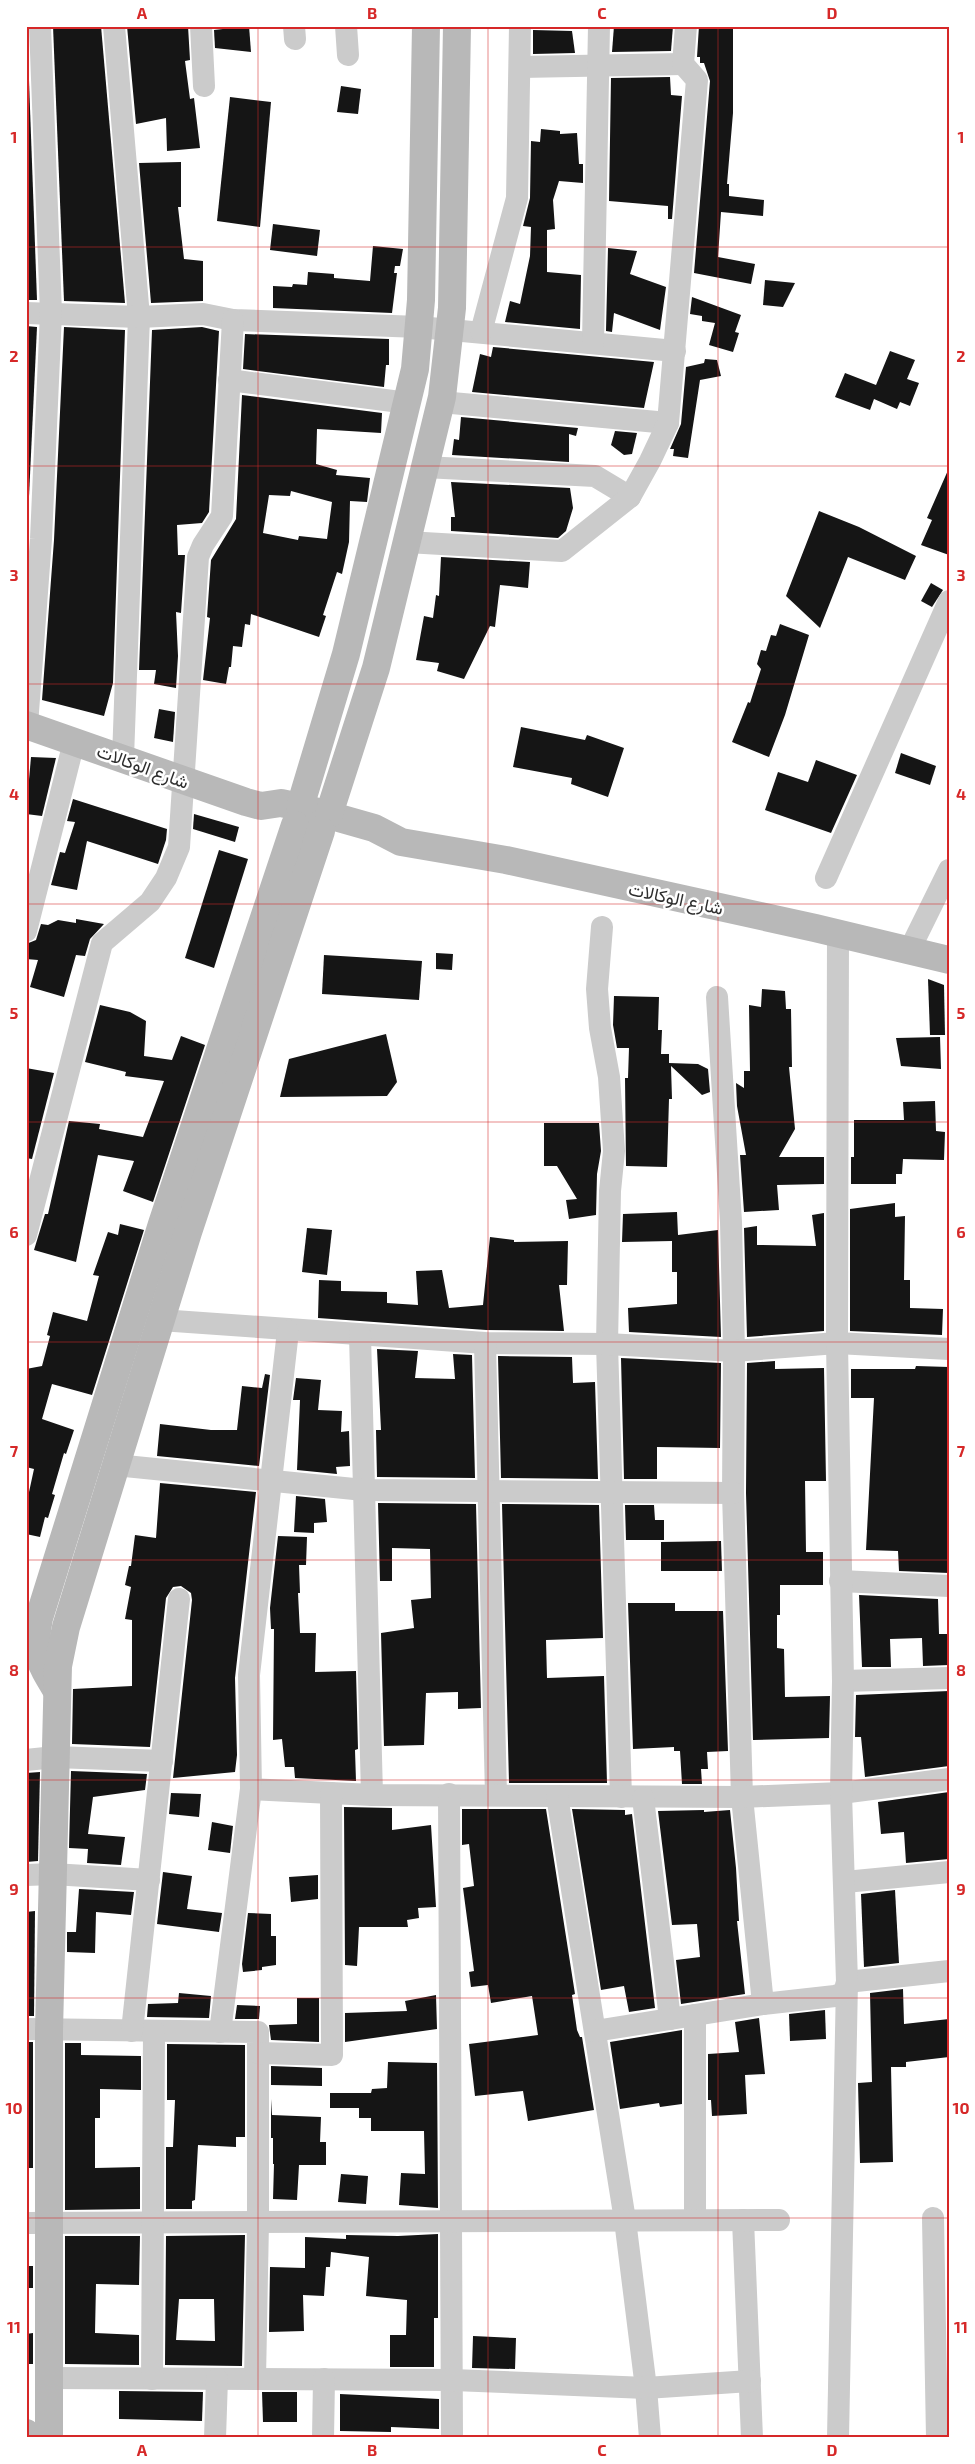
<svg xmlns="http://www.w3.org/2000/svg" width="975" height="2464" viewBox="0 0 975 2464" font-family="'Exo 2',Vazirmatn,sans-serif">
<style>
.building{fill:#151515;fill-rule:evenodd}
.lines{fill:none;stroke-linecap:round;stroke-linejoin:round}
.street{stroke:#cbcbcb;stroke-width:22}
.secondary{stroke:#b8b8b8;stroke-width:28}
.grid{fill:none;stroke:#d62828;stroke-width:1;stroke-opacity:0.55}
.labels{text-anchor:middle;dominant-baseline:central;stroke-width:5;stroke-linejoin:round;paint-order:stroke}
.street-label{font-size:18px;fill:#2e2e2e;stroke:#fff}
.neatline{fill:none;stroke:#d62828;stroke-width:2}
.grid-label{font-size:16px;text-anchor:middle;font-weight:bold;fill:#d62828}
</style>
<rect width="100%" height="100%" fill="#fff"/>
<g class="building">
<path d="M26 26H27L37 300H26Z"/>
<path d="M53 26H101L125 303 64 301Z"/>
<path d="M127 26H188L190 60 185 61 190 99 194 98 200 148 167 151 166 118 136 124Z"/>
<path d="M249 26 251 52 215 48 214 30Z"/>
<path d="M614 26H673L671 51 612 52Z"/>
<path d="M699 26H733V113L727 184H729V196L764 200 763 216 721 212 718 257 755 264 751 284 694 273 710 81 704 63H700V57H697Z"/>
<path d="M533 30 572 31 575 53 533 54Z"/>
<path d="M670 77 671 95 682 96 672 219H668V206L609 201 611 78Z"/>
<path d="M341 86 361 89 358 114 337 112Z"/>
<path d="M230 97 271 102 260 227 217 221Z"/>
<path d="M541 129 560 131V134L577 133 579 164H583V183L559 181 553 200 555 229 547 230V272L581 275 580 329 505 322 510 301 520 304 530 256 531 227 523 226 530 198 531 141 540 142Z"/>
<path d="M181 162V207H178L184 259 203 261V301L151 303 139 163Z"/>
<path d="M273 224 320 230 317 256 270 250Z"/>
<path d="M373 246 403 249 400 266H395L394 273H397L392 313 273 308V286L292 287 293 284 307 285 308 272 334 274V278L370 281Z"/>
<path d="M608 248 637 251 630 274 666 287 660 330 614 313 612 332 606 331Z"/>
<path d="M765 280 795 283 783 307 763 305Z"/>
<path d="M692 297 741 315 735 332 739 333 733 352 709 345 715 323 702 321V316L690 314Z"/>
<path d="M26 326 37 327 26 560Z"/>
<path d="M64 327 125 330 113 683 104 716 42 700 54 540Z"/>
<path d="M202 327 219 331 209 512 202 523 177 525 178 555H185L181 613 176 612 178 656 176 688 154 684 156 670H139L152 330Z"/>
<path d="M245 334 389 339V365H386L384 387 243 369Z"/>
<path d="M493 347 654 362 644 408 472 392 480 354 491 357Z"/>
<path d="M890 351 915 360 907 379 919 383 910 406 900 402 897 409 874 399 870 410 835 397 845 373 876 385Z"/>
<path d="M705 359 717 360 721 376 700 380 688 458 673 456 674 449H670L681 424 686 367 704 363Z"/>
<path d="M242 395 382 413 381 433 317 429 316 464 337 470 336 475 370 478 367 502 350 501 349 542 342 574 337 572 323 615 326 616 319 637 251 614 250 625 245 624 242 647 233 646 231 667H229L226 684 203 680 210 618 207 617 211 560 236 519ZM291 491 332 502 327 539 299 536 298 540 263 533 269 495 290 496Z"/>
<path d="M461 417 578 428 576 436 569 434V462L452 455 454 439 459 440Z"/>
<path d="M615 431 637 433 632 454 624 455 611 445Z"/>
<path d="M949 468V555L921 545 932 520 927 518Z"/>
<path d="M451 482 570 488 573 508 566 531 558 538 451 531V517H455Z"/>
<path d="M819 511 859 527 916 556 905 580 848 557 820 628 786 596Z"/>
<path d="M441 557 530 562 528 588 500 585 495 627 490 626 464 679 437 671 439 663 416 660 424 616 433 618 436 595 439 596Z"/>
<path d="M931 583 943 590 932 607 921 601Z"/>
<path d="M780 624 809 635 785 715 769 757 732 742 748 702 750 703 761 669 757 664 761 650 766 651 771 635 776 636Z"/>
<path d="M159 709 175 712 173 742 154 738Z"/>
<path d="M521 727 585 740 587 735 624 748 608 797 571 784 572 778 513 767Z"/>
<path d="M901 753 936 766 930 785 895 773Z"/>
<path d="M31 757 56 758 42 816 26 814Z"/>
<path d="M816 760 857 775 831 833 765 810 778 772 808 782Z"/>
<path d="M73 799 167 829 166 840 158 864 87 841 77 890 51 885 60 852 65 853 75 822 67 821Z"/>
<path d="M194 814 239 827 235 842 193 829Z"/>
<path d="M219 850 248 859 214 968 185 958Z"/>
<path d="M76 919 104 924 90 939 85 956 76 955 64 997 30 987 38 960 26 959V944L36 940 41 924 48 925 58 920 76 923Z"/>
<path d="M436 953 453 954 452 970 436 969Z"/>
<path d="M324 955 422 961 419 1000 322 994Z"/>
<path d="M928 979 944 985 945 1035H930Z"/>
<path d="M762 989 785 991 786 1009H791L792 1067H789L795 1129 779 1157H824V1184L777 1185 779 1210 744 1212 740 1155H746L737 1106 736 1083 744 1088V1071H750L749 1005 761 1007Z"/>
<path d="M614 996 659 997 658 1030H662L661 1054H669V1063L698 1064 708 1069 710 1092 702 1095 671 1066 672 1099H669L667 1167 626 1166 625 1078H628L629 1048H617L613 1025Z"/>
<path d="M100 1005 130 1012 146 1021 144 1056 172 1060 181 1036 205 1045 153 1202 123 1191 134 1161 98 1155 76 1262 34 1250 45 1214H48L69 1121 100 1124 99 1129 143 1137 164 1081 125 1076 126 1072 85 1062Z"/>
<path d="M386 1034 397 1082 387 1096 280 1097 289 1059Z"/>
<path d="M940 1037 941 1069 901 1066 896 1038Z"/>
<path d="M26 1068 54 1073 32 1159 26 1158Z"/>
<path d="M935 1101 936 1131 945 1132 944 1160 903 1159 902 1174H896V1184H851V1157H854V1120H904L903 1102Z"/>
<path d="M544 1123H599L601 1151 597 1174 596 1215 569 1219 566 1200 577 1199 557 1166H544Z"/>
<path d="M895 1203V1217L905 1216 904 1280H910V1308L943 1309 942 1335 850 1331V1209Z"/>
<path d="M677 1212 678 1235 718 1230 721 1337 629 1332 628 1308 677 1304V1272H672V1241L622 1242 623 1214Z"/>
<path d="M824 1213V1331L747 1337 744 1228 757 1226V1245L816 1246 812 1215Z"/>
<path d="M120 1224 144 1230 92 1395 52 1384 42 1419 74 1430 66 1454 64 1453 52 1494 55 1495 48 1518 45 1517 40 1537 26 1534V1506L34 1469 26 1467V1369L42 1366 50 1336 47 1335 53 1312 87 1321 99 1276 93 1275 108 1232 118 1235Z"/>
<path d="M307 1228 332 1230 327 1275 302 1272Z"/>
<path d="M490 1237 514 1240V1242L568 1241 567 1285H559L564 1331 486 1330 318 1318 319 1280 341 1281V1291L387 1292V1303L418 1305 416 1271 442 1270 449 1308 483 1305Z"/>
<path d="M377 1349 418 1351 415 1378 455 1379 453 1354 472 1355 475 1478 377 1477 376 1430H381Z"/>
<path d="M498 1356 572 1357 573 1383 595 1382 598 1479 501 1478Z"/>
<path d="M621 1358 721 1363 720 1448 657 1447V1479H624Z"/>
<path d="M775 1361V1369L824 1368 826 1481H805L806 1552H823V1585H780V1615H777V1648L784 1649 785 1697 830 1696 829 1738 753 1740 746 1493 747 1363Z"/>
<path d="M916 1366 949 1367V1573L899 1571 898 1551 866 1550 874 1398H851V1369H915Z"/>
<path d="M265 1374 270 1375 259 1466 157 1456 160 1424 211 1430H237L242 1386 262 1388Z"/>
<path d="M296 1378 321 1380 318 1410 342 1411 341 1432 349 1431 350 1466 336 1467 337 1474 297 1470 300 1400H293Z"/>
<path d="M160 1483 256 1492 235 1678 237 1755 235 1772 173 1778 192 1600 191 1593 181 1586 173 1587 166 1598 150 1747 72 1744 73 1689 132 1686V1620L125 1619 131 1587 125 1585 129 1566H131L135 1535 156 1538Z"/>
<path d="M296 1496 325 1499 327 1522 314 1523V1533L294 1532Z"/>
<path d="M378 1503 476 1504 481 1708 458 1709V1692L426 1693 424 1745 384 1746 381 1633 414 1628 411 1600 431 1598 430 1549 392 1548V1581H380Z"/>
<path d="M502 1504 599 1505 603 1638 546 1640 547 1678 604 1676 607 1783H509Z"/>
<path d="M625 1505H654L655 1520H664V1540H626Z"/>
<path d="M278 1536 307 1537 306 1565H299L300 1593H298L300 1633H316L315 1672 356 1671 358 1749 355 1750 356 1781 295 1778 294 1767H285L282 1739 273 1740 274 1629H271L270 1608Z"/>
<path d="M721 1541 722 1571H661V1542Z"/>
<path d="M859 1595 938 1599 939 1634H949V1665L923 1666 922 1638 890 1639 891 1667H862Z"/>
<path d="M628 1603H675V1611H723L728 1751 707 1752 708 1769H701L702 1784H682L680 1751H674V1747L633 1749Z"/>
<path d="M949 1691V1766L865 1777 861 1737H855L856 1695Z"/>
<path d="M71 1771 147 1774 145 1790 93 1797 88 1834 125 1837 121 1865 87 1863 88 1849 69 1848Z"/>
<path d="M40 1772 38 1861 26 1862V1773Z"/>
<path d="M949 1792V1859L906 1863 904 1832 881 1834 878 1802Z"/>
<path d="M171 1793 201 1794 199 1817 169 1814Z"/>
<path d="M344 1807 392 1808V1830L431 1825 436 1907 418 1908 419 1918 407 1920 408 1927H359L357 1966 345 1965Z"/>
<path d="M462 1809H546L575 1994 572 1995 577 2030 580 2037H582L594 2110 528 2121 523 2091 475 2096 469 2044 538 2035 532 1996 491 2003 488 1985 471 1987 469 1972 474 1971 463 1888 474 1886 469 1844 462 1845Z"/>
<path d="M572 1809 625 1810V1815L632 1814 655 2008 629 2012 624 1986 601 1990Z"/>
<path d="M704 1810V1812L730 1810 736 1868 739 1921H737L745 1994 681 2004 676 1960 700 1957 697 1924 672 1925 658 1811Z"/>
<path d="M212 1822 233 1826 230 1853 208 1850Z"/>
<path d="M163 1872 192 1876 187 1909 222 1913 219 1932 157 1924Z"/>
<path d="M318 1875V1899L291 1902 289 1877Z"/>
<path d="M79 1889 134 1892 131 1915 96 1912 95 1953 67 1952V1932H76Z"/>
<path d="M895 1890 899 1963 864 1967 861 1894Z"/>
<path d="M35 1911 34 2016H26V1912Z"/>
<path d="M248 1913 271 1914V1936H276V1965L262 1967V1970L243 1972 242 1964Z"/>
<path d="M903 1989 904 2024 949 2019V2057L906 2062V2067H891L893 2162 860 2163 858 2083 872 2082 870 1993Z"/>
<path d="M179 1993 211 1996 209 2018 147 2017 148 2004 178 2003Z"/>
<path d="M436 1995 437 2029 345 2042V2013L407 2011 405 2001Z"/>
<path d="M297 1998H319V2042L271 2040 269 2025 297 2024Z"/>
<path d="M237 2005 260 2006 259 2019H235Z"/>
<path d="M825 2010 826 2039 790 2041 789 2014Z"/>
<path d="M759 2018 765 2074 745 2075 747 2114 712 2116 711 2100H708V2054L739 2052 735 2022Z"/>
<path d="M682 2030V2104L660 2107 659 2103 620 2109 610 2042Z"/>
<rect x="26" y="2042" width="7" height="126"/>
<path d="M65 2043H81V2055L141 2056V2090L100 2089V2118H95V2168L140 2167V2209L65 2210Z"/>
<path d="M167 2044 245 2045V2137H236V2147L198 2145 195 2200 192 2201V2209H166V2147H173L175 2100H167Z"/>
<path d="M388 2062 437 2063 438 2208 399 2205 401 2173 425 2174 424 2131H371V2118H359V2108H330V2093H371L372 2089 387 2088Z"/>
<path d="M271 2066 322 2068V2086L271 2085Z"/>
<path d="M271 2099 272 2115 321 2117 320 2142H326V2165H299L297 2200 273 2199 274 2164H273V2138H271Z"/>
<path d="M341 2174 368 2176 366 2204 338 2202Z"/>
<path d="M438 2234V2318H434V2367H390V2335H406L407 2300 366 2296 369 2257 331 2252 330 2267H326L324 2296 303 2295 304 2331 269 2332 270 2267 305 2268V2237L346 2239V2235L398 2236Z"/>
<path d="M245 2235 242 2366 165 2365 166 2236ZM179 2299H214L215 2341 176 2340Z"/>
<path d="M65 2236H140L139 2285 96 2284 95 2333 139 2335V2365L65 2364Z"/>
<rect x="26" y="2266" width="7" height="22"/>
<path d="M33 2333V2364H26V2334Z"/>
<path d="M473 2336 516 2338 515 2369 472 2368Z"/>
<path d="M119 2391 203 2392 202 2421 119 2419Z"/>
<path d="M262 2392H297V2422H263Z"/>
<path d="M340 2394 439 2399V2429L391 2427V2432L340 2431Z"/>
</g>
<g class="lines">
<g class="street">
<path d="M114 26 139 317 123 758"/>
<path d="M201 26 204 86"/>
<path d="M294 26 295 39"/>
<path d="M346 26 348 55"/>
<path d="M520 67 683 64"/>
<path d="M26 313 139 317 203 314 233 320 419 327 675 351"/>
<path d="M481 332 517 198 520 26"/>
<path d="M593 343 599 26"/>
<path d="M229 380 408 403"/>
<path d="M441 402 668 423"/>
<path d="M425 467 595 476 630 497"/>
<path d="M407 542 562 551 630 497 650 461 668 423 697 80 683 64 686 26"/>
<path d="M27 725 41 539 51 313 40 26"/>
<path d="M826 878 949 601"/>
<path d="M602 927 597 989 600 1028 609 1077 614 1151 610 1191 607 1344 621 1797"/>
<path d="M26 931 74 742"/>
<path d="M909 951 949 870"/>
<path d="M717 997 731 1222 734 1351 733 1493 742 1797 763 2004"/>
<path d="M26 1235 102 943 150 902 166 878 179 847 198 557 203 545 222 516 233 320"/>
<path d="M160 1320 485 1343 607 1344 734 1351 837 1343 949 1349"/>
<path d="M360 1335 372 1795"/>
<path d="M485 1343 496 1795"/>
<path d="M115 1465 364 1490 733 1493"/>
<path d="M840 1581 949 1586"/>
<path d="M843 1681 949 1678"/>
<path d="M26 1760 55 1757 162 1761"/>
<path d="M251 1789 372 1795 742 1797 841 1793 949 1779"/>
<path d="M449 1794 452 2438"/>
<path d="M557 1796 625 2220 646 2388 650 2438"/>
<path d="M643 1798 670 2019"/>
<path d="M26 1875 53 1874 149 1880"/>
<path d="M845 1882 949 1872"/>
<path d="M26 2029 258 2032V2222L255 2379"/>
<path d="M132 2031 179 1599"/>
<path d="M595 2031 763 2004 835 1996 844 1993 847 1982 949 1971"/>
<path d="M220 2032 251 1789 249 1675 288 1331"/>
<path d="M258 2053 332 2055 331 1793"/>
<path d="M933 2218 937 2438"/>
<path d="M695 2219V2015"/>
<path d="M743 2220 752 2438"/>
<path d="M26 2223 779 2220"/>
<path d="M49 2378 453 2380 646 2388 750 2381"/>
<path d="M152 2379 154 2031"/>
<path d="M215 2438 217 2379"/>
<path d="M323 2438 324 2379"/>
<path d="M838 2438 847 1982 841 1793 843 1681 837 1343 838 934"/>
</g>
<g class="secondary">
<path d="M26 725 246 802 261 806 281 803 300 807 374 828 401 842 506 860 815 928 949 960"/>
<path d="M300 807 346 654 415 369 421 300 426 26"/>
<path d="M329 814 376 668 442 397 452 308 457 26"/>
<path d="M57 1691C40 1663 32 1651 39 1618L162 1224 295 825"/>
<path d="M26 2433 31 2438"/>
<path d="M49 2438V2031L58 1666 66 1627 188 1232 321 831"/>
</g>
</g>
<path class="grid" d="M258 26V2438M488 26V2438M718 26V2438M26 247H949M26 466H949M26 684H949M26 904H949M26 1122H949M26 1342H949M26 1560H949M26 1780H949M26 1998H949M26 2218H949"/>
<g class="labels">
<g class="street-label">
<text transform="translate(143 766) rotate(20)">شارع الوكالات</text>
<text transform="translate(676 898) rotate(12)">شارع الوكالات</text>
</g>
</g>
<rect width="975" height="2464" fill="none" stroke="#ffffff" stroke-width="55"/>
<rect x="28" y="28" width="920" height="2408" class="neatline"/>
<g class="grid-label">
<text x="142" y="19">A</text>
<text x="372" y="19">B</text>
<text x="602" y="19">C</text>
<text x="832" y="19">D</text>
<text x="14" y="143">1</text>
<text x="961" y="143">1</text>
<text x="14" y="362">2</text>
<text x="961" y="362">2</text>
<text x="14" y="581">3</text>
<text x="961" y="581">3</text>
<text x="14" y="800">4</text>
<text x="961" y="800">4</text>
<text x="14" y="1019">5</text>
<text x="961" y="1019">5</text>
<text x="14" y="1238">6</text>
<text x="961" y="1238">6</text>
<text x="14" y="1457">7</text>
<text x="961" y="1457">7</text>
<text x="14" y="1676">8</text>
<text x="961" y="1676">8</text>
<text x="14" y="1895">9</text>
<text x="961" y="1895">9</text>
<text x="14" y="2114">10</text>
<text x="961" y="2114">10</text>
<text x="14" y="2333">11</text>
<text x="961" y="2333">11</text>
<text x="142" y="2456">A</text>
<text x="372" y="2456">B</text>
<text x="602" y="2456">C</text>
<text x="832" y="2456">D</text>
</g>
</svg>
